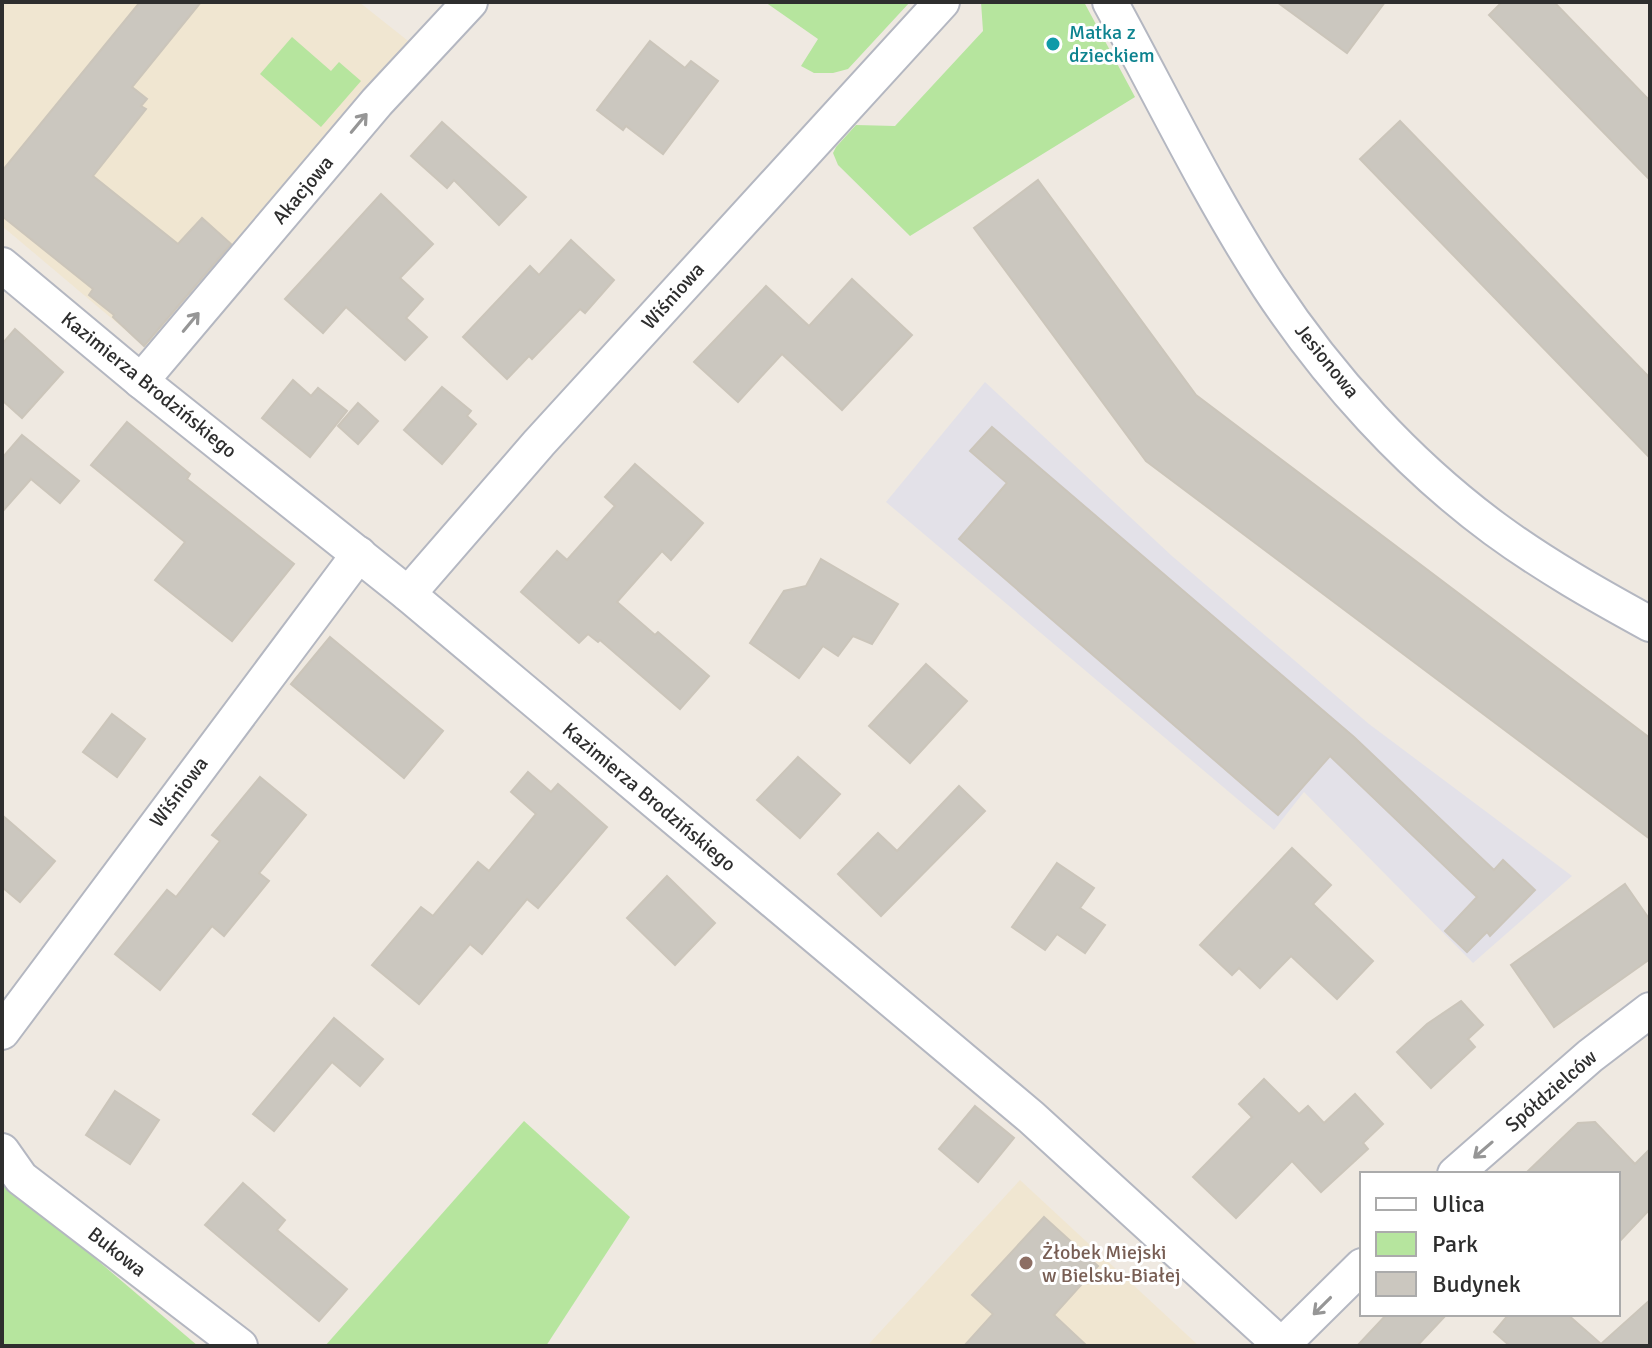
<svg xmlns="http://www.w3.org/2000/svg" width="1652" height="1348" viewBox="0 0 1652 1348" font-family="Signika,sans-serif">
<style>
.industrial{fill:#e3e1e8}
.education{fill:#f0e6d1}
.green{fill:#b6e59e}
.building{fill:#cbc7bf;stroke:#cbc5ba;stroke-width:2}
.lines{fill:none;stroke-linecap:round;stroke-linejoin:round}
.minor-casing{stroke:#b4b7c1;stroke-width:38}
.minor{stroke:#fff;stroke-width:34}
.oneway{stroke:#969696}
.culture-dot{fill:#0f9aa8;stroke:#fff;stroke-width:3}
.education-dot{fill:#8d6e63;stroke:#fff;stroke-width:3}
.labels{text-anchor:middle;dominant-baseline:central;stroke-width:6;stroke-linejoin:round;paint-order:stroke}
.culture-label{font-size:20px;fill:#0d838f;stroke:#fff;text-anchor:start}
.street-label{font-size:20px;fill:#2e2e2e;stroke:#fff}
.education-label{font-size:20px;fill:#785e54;stroke:#fff;text-anchor:start}
</style>
<rect width="100%" height="100%" fill="#efe9e1"/>
<path class="industrial" d="M985 382 1172 556 1369 724 1572 876 1473 963 1304 792 1274 830 886 502Z"/>
<g class="education">
<path d="M2 2H359L412 44 148 349 2 226Z"/>
<path d="M1020 1180 1199 1346H867Z"/>
</g>
<g class="green">
<path d="M765 2H910L848 69 833 73H814L801 66 818 39Z"/>
<path d="M981 2H1084L1135 97 910 236 838 165 833 153 836 147 856 125 895 126 983 31Z"/>
<path d="M292 37 331 71 339 62 361 81 321 127 260 74Z"/>
<path d="M524 1121 630 1217 546 1346H325Z"/>
<path d="M2 1179 198 1346H2Z"/>
</g>
<g class="building">
<path d="M140 2H201L132 87 147 99 141 106 146 109 93 176 178 244 202 218 231 244 144 346 113 317 114 315 89 295 93 289 2 216V171Z"/>
<path d="M1277 2H1385L1347 53Z"/>
<path d="M1502 2H1554L1650 101V180L1489 15Z"/>
<path d="M650 41 685 68 691 61 718 81 663 154 626 126 623 130 597 110Z"/>
<path d="M1400 121 1650 378V458L1360 159Z"/>
<path d="M442 122 526 197 499 225 454 180 447 188 411 156Z"/>
<path d="M1038 180 1196 395 1650 738V839L1146 461 974 228Z"/>
<path d="M381 194 433 244 400 278 423 299 406 318 427 337 405 360 346 307 323 333 285 299Z"/>
<path d="M571 240 614 280 585 313 580 309 532 359 529 356 507 379 463 337 530 266 539 275Z"/>
<path d="M852 279 912 335 842 410 782 354 738 402 694 362 766 286 809 326Z"/>
<path d="M15 329 63 372 22 418 2 400V344Z"/>
<path d="M293 380 311 396 318 388 347 411 310 457 262 418Z"/>
<path d="M442 387 471 411 467 416 476 424 442 464 404 430Z"/>
<path d="M358 403 378 421 358 444 338 426Z"/>
<path d="M127 422 190 474 187 479 294 564 232 641 155 580 185 542 91 465Z"/>
<path d="M992 427 1354 737 1494 870 1503 860 1535 890 1490 936 1487 932 1467 952 1445 931 1477 897 1330 756 1278 815 959 539 1007 483 970 451Z"/>
<path d="M22 435 79 481 60 503 31 479 2 512V458Z"/>
<path d="M635 464 703 523 671 560 662 551 617 602 655 635 658 632 709 676 680 709 600 640 598 642 588 634 579 643 521 592 557 551 567 560 615 506 605 497Z"/>
<path d="M821 559 898 604 872 644 853 636 838 656 823 646 799 678 750 643 784 591 806 586Z"/>
<path d="M330 637 443 731 404 778 291 684Z"/>
<path d="M926 664 967 701 910 763 869 726Z"/>
<path d="M112 714 145 739 117 777 83 752Z"/>
<path d="M798 757 840 794 800 838 757 800Z"/>
<path d="M528 772 551 792 558 784 607 827 538 908 527 899 482 954 470 944 419 1004 372 965 421 907 433 916 478 862 489 871 536 814 511 792Z"/>
<path d="M260 777 306 815 259 873 269 881 224 936 212 926 160 990 115 954 167 890 176 897 220 841 212 835Z"/>
<path d="M959 786 985 811 881 916 838 874 878 833 897 851Z"/>
<path d="M2 815 55 861 20 902 2 887Z"/>
<path d="M1292 848 1331 885 1313 904 1373 961 1337 999 1291 956 1260 988 1239 968 1232 975 1200 945Z"/>
<path d="M1057 863 1094 888 1080 908 1105 925 1085 953 1057 934 1045 950 1012 927Z"/>
<path d="M667 876 715 923 675 965 627 918Z"/>
<path d="M1625 884 1650 920V959L1554 1027 1511 965Z"/>
<path d="M1461 1001 1483 1025 1468 1039 1475 1047 1431 1088 1397 1052 1427 1024Z"/>
<path d="M334 1018 383 1059 360 1086 332 1062 274 1131 253 1114Z"/>
<path d="M1264 1079 1299 1114 1308 1106 1324 1123 1355 1094 1383 1124 1363 1143 1368 1149 1321 1192 1292 1161 1236 1218 1193 1177 1252 1117 1239 1104Z"/>
<path d="M115 1091 159 1120 130 1164 86 1135Z"/>
<path d="M975 1106 1014 1138 978 1182 939 1149Z"/>
<path d="M1595 1122 1635 1164 1650 1149V1209L1618 1243V1174H1525L1578 1123Z"/>
<path d="M243 1183 285 1220 277 1230 347 1289 319 1321 205 1225Z"/>
<path d="M1044 1217 1098 1266 1054 1315 1087 1346H964L993 1314 972 1295Z"/>
<path d="M1650 1300V1346H1510L1494 1332 1509 1314H1567L1601 1344Z"/>
<path d="M1387 1314H1447L1417 1346H1357Z"/>
</g>
<g class="lines">
<defs>
<g id="minor">
<path d="M1110 2C1162 97 1209 195 1269 287 1329 378 1407 464 1495 529 1544 565 1597 595 1650 624"/>
<path d="M2 265 141 381 408 594 1031 1117 1282 1346"/>
<path d="M141 381 377 102 470 2"/>
<path d="M408 594 539 443 942 2"/>
<path d="M2 1032 359 554"/>
<path d="M2 1151 21 1178 240 1346"/>
<path d="M1455 1174 1590 1056 1650 1010"/>
<path d="M1281 1346 1362 1266"/>
</g>
</defs>
<use href="#minor" class="minor-casing"/>
<use href="#minor" class="minor"/>
</g>
<defs><path id="oneway-shaft" d="M-6 0H5M1.5-3L5.5 0L1.5 3" fill="none" stroke-width="1.6" stroke-linecap="round" stroke-linejoin="round" transform="scale(2)"/></defs>
<g class="oneway">
<use href="#oneway-shaft" transform="translate(359 123) rotate(-50)"/>
<use href="#oneway-shaft" transform="translate(191 322) rotate(-50)"/>
<use href="#oneway-shaft" transform="translate(1483 1150) rotate(139)"/>
<use href="#oneway-shaft" transform="translate(1322 1306) rotate(135)"/>
</g>
<circle class="culture-dot" cx="1053" cy="44" r="8"/>
<circle class="education-dot" cx="1026" cy="1263" r="8"/>
<g class="labels">
<g class="culture-label">
<text x="1069" y="32">Matka z<tspan x="1069" dy="23">dzieckiem</tspan></text>
</g>
<g class="street-label">
<text transform="translate(303 190) rotate(-50)">Akacjowa</text>
<text transform="translate(673 296) rotate(-48)">Wiśniowa</text>
<text transform="translate(1327 361) rotate(51)">Jesionowa</text>
<text transform="translate(149 385) rotate(39)">Kazimierza Brodzińskiego</text>
<text transform="translate(179 792) rotate(-53)">Wiśniowa</text>
<text transform="translate(649 797) rotate(40)">Kazimierza Brodzińskiego</text>
<text transform="translate(1551 1091) rotate(-41)">Spółdzielców</text>
<text transform="translate(117 1252) rotate(38)">Bukowa</text>
</g>
<g class="education-label">
<text x="1042" y="1252">Żłobek Miejski<tspan x="1042" dy="23">w Bielsku-Białej</tspan></text>
</g>
</g>
<rect width="1652" height="1348" fill="none" stroke="#2e2e2e" stroke-width="8"/>
<rect x="1360" y="1172" width="260" height="144" fill="#ffffff" stroke="#ababab" stroke-width="2"/>
<rect x="1376" y="1198" width="40" height="12" fill="#ffffff" stroke="#ababab" stroke-width="2"/>
<text x="1432" y="1212" font-size="24" fill="#2e2e2e">Ulica</text>
<rect x="1376" y="1232" width="40" height="24" fill="#b6e59e" stroke="#ababab" stroke-width="2"/>
<text x="1432" y="1252" font-size="24" fill="#2e2e2e">Park</text>
<rect x="1376" y="1272" width="40" height="24" fill="#cbc7bf" stroke="#ababab" stroke-width="2"/>
<text x="1432" y="1292" font-size="24" fill="#2e2e2e">Budynek</text>
</svg>
